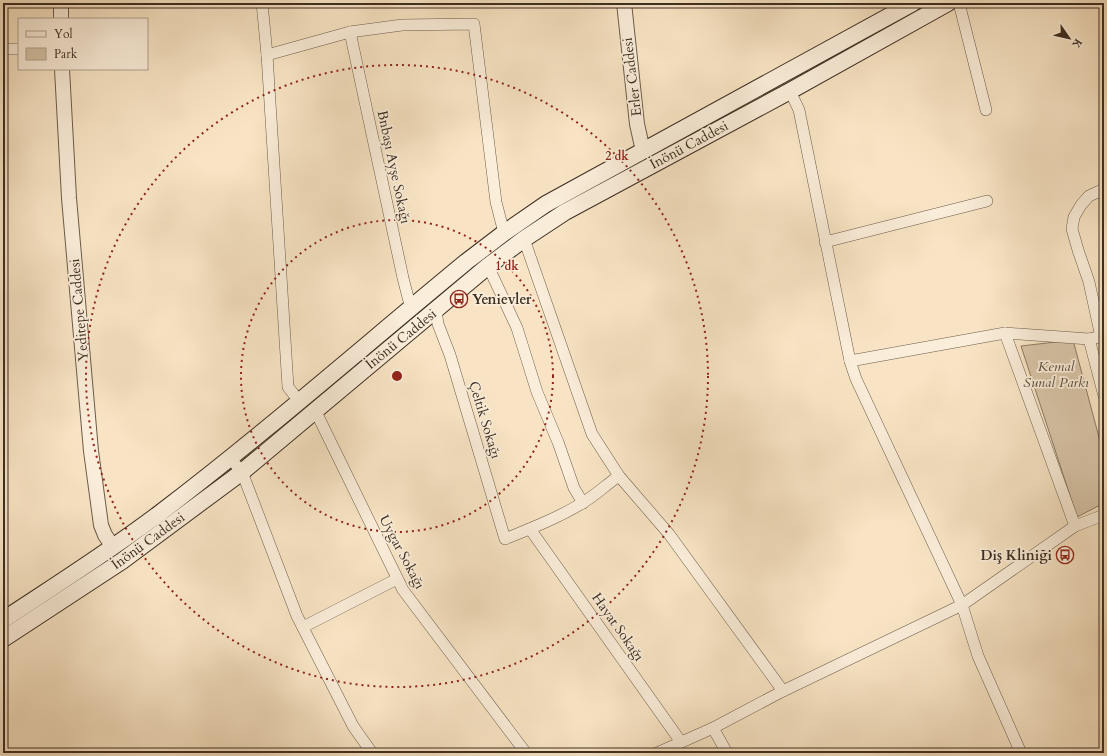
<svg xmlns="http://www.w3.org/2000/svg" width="1107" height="756" viewBox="0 0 1107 756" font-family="Cardo,serif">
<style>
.green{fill:#d8c5a8;stroke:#8a7a65}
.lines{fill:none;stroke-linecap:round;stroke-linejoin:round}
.minor-casing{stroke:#6c5c4a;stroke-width:12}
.tertiary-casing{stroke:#6c5c4a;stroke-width:16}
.secondary-casing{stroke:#3d2e22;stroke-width:18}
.minor{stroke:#faedd9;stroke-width:11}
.tertiary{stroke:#faedd9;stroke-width:14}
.secondary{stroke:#faedd9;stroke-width:16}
.ring{fill:none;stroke:#8f2418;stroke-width:2;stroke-dasharray:2 4}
.labels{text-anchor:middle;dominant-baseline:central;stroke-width:3.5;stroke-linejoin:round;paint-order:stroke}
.street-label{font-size:14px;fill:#3d2e22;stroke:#faedd9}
.poi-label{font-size:14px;font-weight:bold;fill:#3d2e22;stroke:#faedd9;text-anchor:start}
.park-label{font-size:14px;font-style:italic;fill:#5c4c3d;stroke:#faedd9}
.centre{fill:#8f2418;stroke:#faedd9;stroke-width:2}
.ring-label{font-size:12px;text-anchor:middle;font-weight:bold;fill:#8f2418;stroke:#faedd9;stroke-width:3.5;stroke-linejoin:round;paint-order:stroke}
</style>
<rect width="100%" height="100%" fill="#f8e4c4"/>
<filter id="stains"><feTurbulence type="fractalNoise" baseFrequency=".005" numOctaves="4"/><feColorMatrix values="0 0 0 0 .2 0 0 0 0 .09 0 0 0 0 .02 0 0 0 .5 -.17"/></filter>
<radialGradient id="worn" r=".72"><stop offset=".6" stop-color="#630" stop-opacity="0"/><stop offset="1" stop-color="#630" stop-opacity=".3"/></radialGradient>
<path class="green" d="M1073 340 1104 456V503L1077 517 1021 346Z"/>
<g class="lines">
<defs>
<g id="minor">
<path d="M262 3 267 55 288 387 299 401"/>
<path d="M959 3 986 110"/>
<path d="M350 32 403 278 411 309"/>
<path d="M3 49H19"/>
<path d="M267 55 350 32 402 25 474 24 496 202 504 233"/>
<path d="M790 91 799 110 850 361 856 379 962 605 978 656 1021 753"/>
<path d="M524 239 592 434 619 476"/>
<path d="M825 242 987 201"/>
<path d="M488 266 517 328 537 392 558 442 574 488 583 503"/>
<path d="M436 310 438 324 450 355 505 539C532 528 560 517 584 502 597 494 607 484 619 476L669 534 783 691"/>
<path d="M1005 333 1075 526"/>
<path d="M1101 337 1089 282 1078 250 1072 229 1074 217 1081 205 1089 196 1104 189"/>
<path d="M1089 339 1104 396"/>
<path d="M850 361 1005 333 1089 339 1104 336"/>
<path d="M315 410 403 590 526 753"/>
<path d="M231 459 242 472 297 616 353 726 372 753"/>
<path d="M530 529 681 742"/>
<path d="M303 627 397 579"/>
<path d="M713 728 727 753"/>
<path d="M657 753 713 728 783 691 962 605 1075 526 1104 515"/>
</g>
<g id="tertiary">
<path d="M61 3V19"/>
<path d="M624 3 637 124 643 151"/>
<path d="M62 69 69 198 91 451 101 525 105 535 113 547"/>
</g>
<g id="secondary">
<path d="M3 620C56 585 110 551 160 513 265 433 364 346 466 262L504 233 546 204 913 3"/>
<path d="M3 639 122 561 242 472 488 266 524 239 565 212 790 91 948 3"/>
</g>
</defs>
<use href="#minor" class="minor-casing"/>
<use href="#tertiary" class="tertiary-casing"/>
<use href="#secondary" class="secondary-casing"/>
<use href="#minor" class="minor"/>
<use href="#tertiary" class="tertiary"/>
<use href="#secondary" class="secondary"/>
</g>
<g class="ring">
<circle cx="397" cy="376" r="156"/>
<circle cx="397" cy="376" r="311"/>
</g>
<defs>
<symbol id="bus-ring" viewBox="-11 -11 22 22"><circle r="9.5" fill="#faedd9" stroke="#8f2418" stroke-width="1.5"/><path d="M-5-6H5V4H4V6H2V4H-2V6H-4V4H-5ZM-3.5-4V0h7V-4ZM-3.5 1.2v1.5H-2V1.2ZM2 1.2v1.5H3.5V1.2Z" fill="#8f2418"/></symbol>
</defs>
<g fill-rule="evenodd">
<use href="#bus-ring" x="449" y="289" width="20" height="20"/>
<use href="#bus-ring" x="1055" y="545" width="20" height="20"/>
</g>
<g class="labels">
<g class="street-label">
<text transform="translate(632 77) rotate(-97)">Erler Caddesi</text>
<text transform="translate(689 145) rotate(-28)">İnönü Caddesi</text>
<text transform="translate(394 167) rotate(78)">Bnbaşı Ayşe Sokağı</text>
<text transform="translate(79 310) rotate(-95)">Yeditepe Caddesi</text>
<text transform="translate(401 339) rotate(-39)">İnönü Caddesi</text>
<text transform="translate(485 420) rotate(73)">Çeltik Sokağı</text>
<text transform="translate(148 541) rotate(-36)">İnönü Caddesi</text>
<text transform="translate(402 552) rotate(62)">Uygar Sokağı</text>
<text transform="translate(618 627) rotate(55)">Hayat Sokağı</text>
</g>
<g class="poi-label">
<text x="472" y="299">Yenievler</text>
<text x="1052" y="555" text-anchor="end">Diş Kliniği</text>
</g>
<g class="park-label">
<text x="1056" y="366">Kemal<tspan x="1056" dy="16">Sunal Parkı</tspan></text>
</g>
</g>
<circle cx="397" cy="376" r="6" class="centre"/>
<g class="ring-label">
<text x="617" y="160">2 dk</text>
<text x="507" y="270">1 dk</text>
</g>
<rect width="1107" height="756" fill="none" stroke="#f8e4c4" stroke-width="16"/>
<rect x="4" y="4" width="1099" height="748" fill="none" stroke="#3d2e22" stroke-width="2"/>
<rect x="8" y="8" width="1091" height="740" fill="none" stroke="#3d2e22"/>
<rect x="18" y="18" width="130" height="52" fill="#faedd9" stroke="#aea190"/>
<rect x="26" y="31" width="20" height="6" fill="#faedd9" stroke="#aea190"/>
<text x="54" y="38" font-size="12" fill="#3d2e22">Yol</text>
<rect x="26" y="48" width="20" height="12" fill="#d8c5a8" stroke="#aea190"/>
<text x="54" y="58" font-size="12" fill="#3d2e22">Park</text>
<g transform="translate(1069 38) rotate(124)" stroke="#faedd9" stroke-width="3" paint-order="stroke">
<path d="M0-3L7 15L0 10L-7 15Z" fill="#3d2e22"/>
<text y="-6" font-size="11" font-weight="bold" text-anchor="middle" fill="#3d2e22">K</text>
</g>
<rect width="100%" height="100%" filter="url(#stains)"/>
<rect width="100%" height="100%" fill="url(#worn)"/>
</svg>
